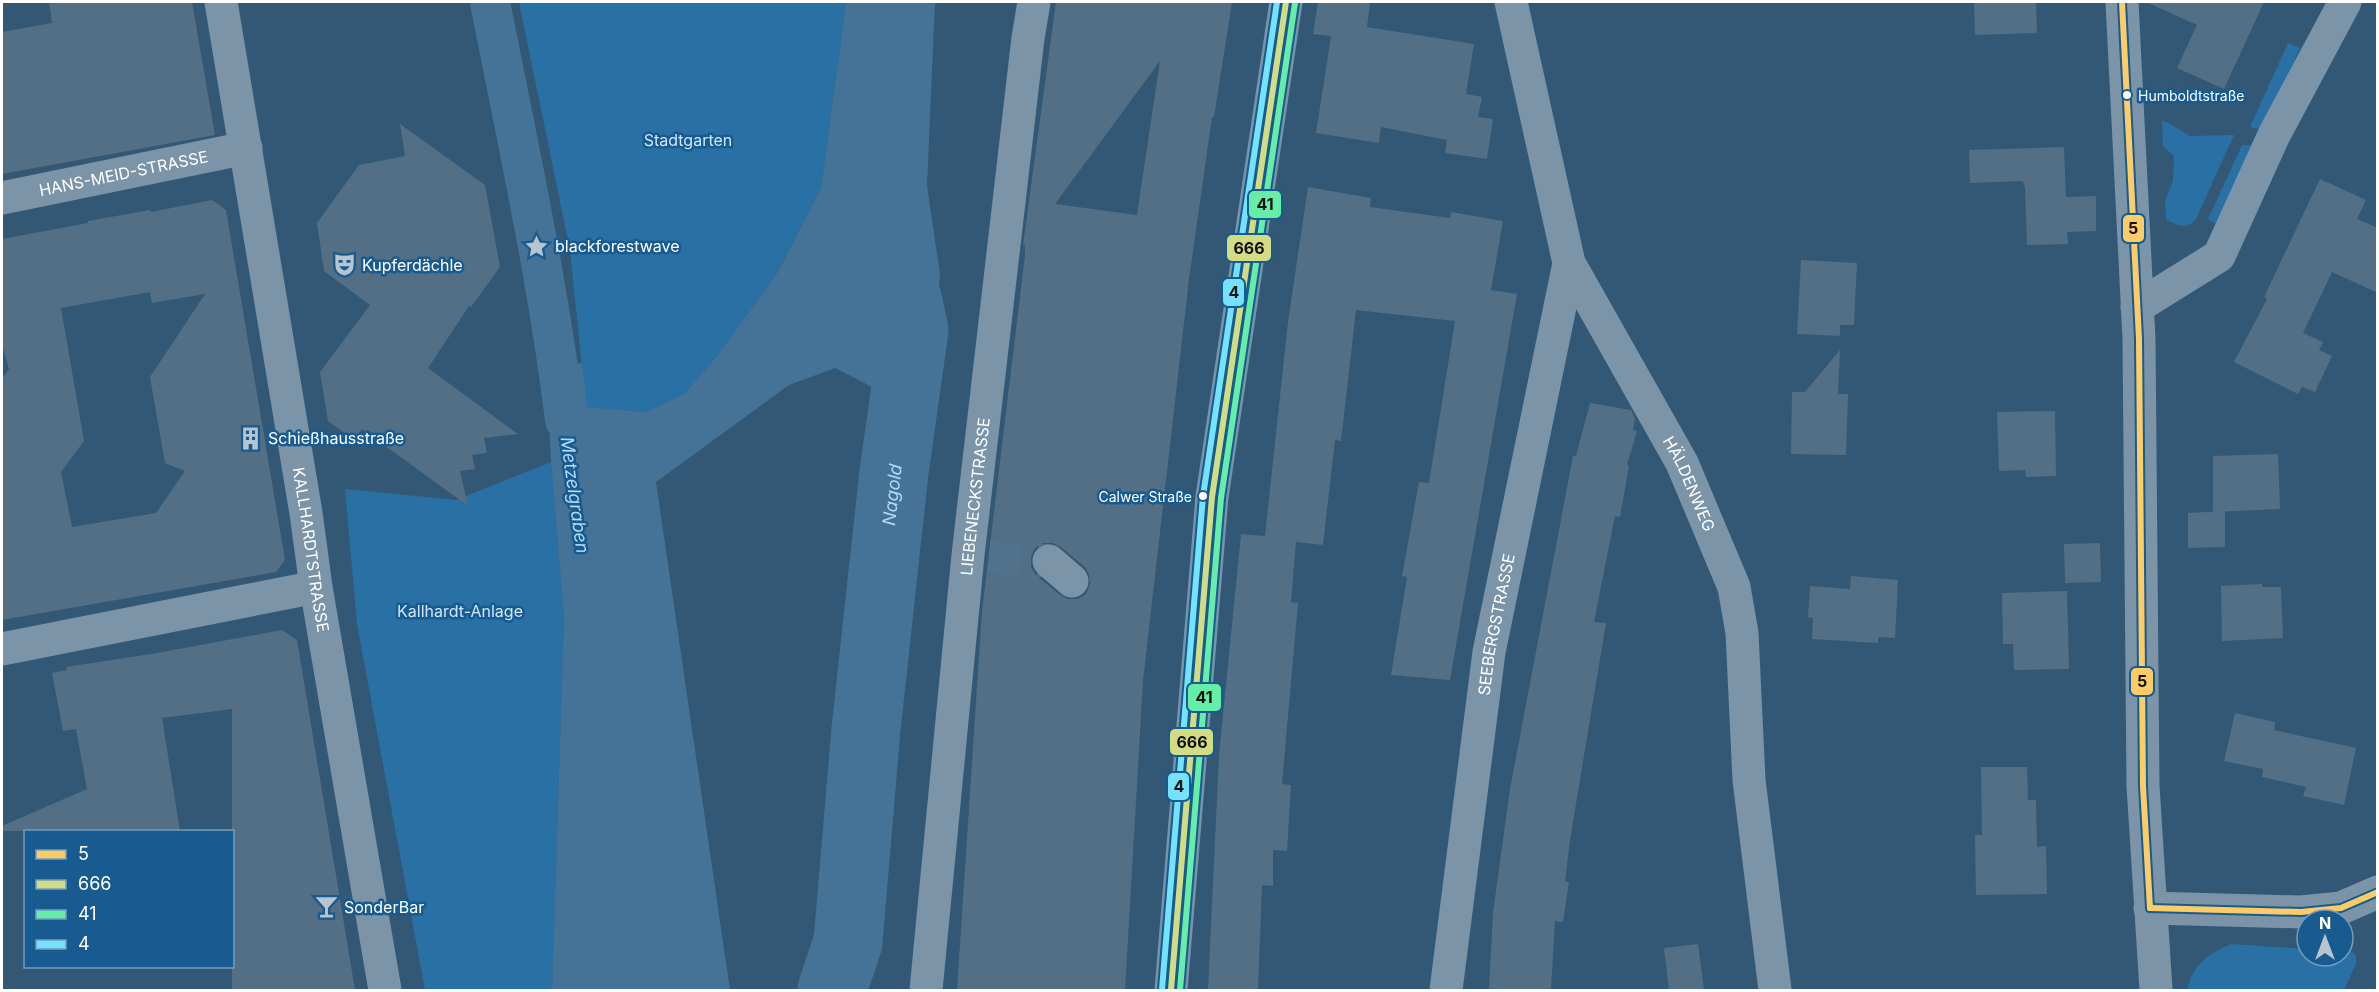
<svg xmlns="http://www.w3.org/2000/svg" width="2379" height="992" viewBox="0 0 2379 992" font-family="Inter,sans-serif">
<style>
.green{fill:#2970a5}
.water{fill:#457398}
.lines{fill:none;stroke-linecap:round;stroke-linejoin:round}
.canal{stroke:#457398;stroke-width:40}
.river{stroke:#457398;stroke-width:69}
.building{fill:#526f86;fill-rule:evenodd}
.minor-tunnel{stroke:#52718a;stroke-width:33;stroke-dasharray:33 16;stroke-linecap:butt}
.minor{stroke:#7b94a8;stroke-width:33}
.major{stroke:#7a94a7;stroke-width:33}
.bus-1-casing{stroke:#185b90;stroke-width:10}
.bus-2-casing{stroke:#185b90;stroke-width:10}
.bus-3-casing{stroke:#185b90;stroke-width:10}
.bus-4-casing{stroke:#185b90;stroke-width:10}
.bus-1{stroke:#fdcc66;stroke-width:6}
.bus-2{stroke:#d2dd83;stroke-width:6}
.bus-3{stroke:#66eda8;stroke-width:6}
.bus-4{stroke:#73e2fa;stroke-width:6}
.bus-dot{fill:#fff;stroke:#185b90;stroke-width:2}
.labels{text-anchor:middle;dominant-baseline:central;stroke-width:5;stroke-linejoin:round;paint-order:stroke}
.bus-label{font-size:14px;fill:#fff;stroke:#185b90;text-anchor:start}
.park-label{font-size:16px;fill:#cde7fb;stroke:#185b90}
.street-label{font-size:16px;fill:#fff;stroke:#185b90}
.poi-label{font-size:16px;fill:#fff;stroke:#185b90;text-anchor:start}
.water-label{font-size:18px;font-style:italic;fill:#b2d9f6;stroke:#185b90}
.line-badge{stroke:#185b90;stroke-width:2}
.pale-badge-label{font-size:16px;text-anchor:middle;font-weight:bold;fill:#111}
</style>
<rect width="100%" height="100%" fill="#335875"/>
<g class="green">
<path d="M519 2H846L821 188 776 275 716 357 684 394 646 412 586 407 570 250Z"/>
<path d="M2288 43 2300 48 2263 130 2250 127Z"/>
<path d="M2162 121H2165L2190 136 2234 135 2196 219C2187 230 2177 226 2166 219L2165 201 2173 181 2174 156 2163 146Z"/>
<path d="M2242 145H2256L2218 225 2208 219Z"/>
<path d="M551 462 564 618 552 990H425L357 624 345 489 456 500Z"/>
<path d="M2231 944 2307 949V956H2343V949H2348L2356 955V964L2344 990H2187C2194 963 2206 956 2231 944Z"/>
</g>
<path class="water" d="M846 2H935L927 186 940 274 930 394 878 390 835 368 789 385 656 482 730 990H552L564 618 551 462 547 370 582 363 587 407 646 412 684 394 716 357 776 275 821 188Z"/>
<g class="lines">
<path class="canal" d="M490 2C517 140 548 280 565 420"/>
<path class="river" id="s1" d="M832 990 848 942 866 729 894 472 914 330 907 298"/>
</g>
<g class="building">
<path d="M49 2H192L215 135 2 174V32L52 23Z"/>
<path d="M1056 2H1232L1214 117H1212L1189 279 1143 681 1125 990H957L982 611 1025 255V244L1023 247 1024 238ZM1160 61 1137 215 1055 204ZM1043 543H1053L1061 547 1085 567 1089 574 1090 584 1086 594 1078 599H1068L1060 595 1036 575 1031 567V557L1035 548Z"/>
<path d="M1318 2H1370L1367 27 1474 44 1466 94 1482 97 1478 117 1493 119 1487 159 1445 153 1447 140 1381 127 1379 143 1316 133 1331 36 1313 34Z"/>
<path d="M1974 2H2036L2037 33 1975 35Z"/>
<path d="M2146 2H2264L2224 89 2177 68 2197 25Z"/>
<path d="M400 124 485 185 500 267 471 307 469 306 428 368 518 434 484 438 487 453 472 455 475 469 460 471 468 506 362 429 354 440 328 421 320 372 370 305 324 271 317 223 359 165 405 156Z"/>
<path d="M2064 147 2066 197 2096 196V231L2067 232 2068 244 2027 245 2025 188 2023 181 1970 183 1969 150Z"/>
<path d="M2320 179 2366 200 2357 219 2378 228V293L2332 272 2303 333 2323 342 2319 350 2332 356 2315 392 2302 387 2298 394 2234 362 2267 299 2264 297Z"/>
<path d="M1308 187 1371 198 1370 207 1450 218 1451 212 1503 221 1491 290 1517 294 1450 680 1391 675 1407 577 1402 576 1419 482 1429 483 1455 321 1356 310 1341 441 1335 440 1323 545 1296 542 1291 602 1298 603 1282 784 1291 785 1287 851 1273 850V886L1262 885 1258 990H1208L1219 755 1241 534 1265 536 1288 322Z"/>
<path d="M212 200 226 210 285 560 276 572 2 620V379L9 369 2 345V239L88 223V221L150 210 151 212ZM150 292 152 303 205 294 150 377 165 463 185 471 156 513 72 527 61 472 84 441 61 308Z"/>
<path d="M1801 260 1857 263 1854 325H1840V336L1797 334Z"/>
<path d="M1840 350 1838 394H1848L1846 455 1791 454 1792 392H1805Z"/>
<path d="M1590 403 1631 410 1635 419 1633 430 1637 431 1627 465 1629 466 1620 517 1615 516 1594 622 1606 623 1570 840 1565 882H1569L1563 922 1555 921 1551 990H1489L1493 913 1510 789 1573 456H1576Z"/>
<path d="M2055 411 2056 476 2026 477 2025 470 1999 471 1997 412Z"/>
<path d="M2278 454 2280 509 2213 512V456Z"/>
<path d="M2225 511V547L2188 548V513Z"/>
<path d="M2100 543 2101 582 2065 583 2064 544Z"/>
<path d="M1851 576 1898 580 1895 638 1878 637V643L1812 639 1813 618 1808 617 1810 586 1850 589Z"/>
<path d="M2262 584V587H2281L2283 638 2222 641 2221 586Z"/>
<path d="M2067 591 2069 669 2014 670 2013 644H2003L2002 593Z"/>
<path d="M282 630 297 640 355 990H232V709L162 718 180 831H2V826L87 789 76 729 63 731 52 673 67 670 66 667 157 653Z"/>
<path d="M2235 713 2275 722 2274 730 2356 748 2344 805 2303 796 2306 787 2262 777 2263 769 2224 761Z"/>
<path d="M1981 767H2027L2028 800H2036L2037 847 2046 846 2047 894 1976 895 1975 835H1982Z"/>
<path d="M1698 944 1704 990H1669L1664 948Z"/>
</g>
<g class="lines">
<path class="minor-tunnel" d="M989 557 1049 561"/>
<g class="minor">
<path id="s2" d="M221 2 306 513 316 587 385 990"/>
<path id="s3" d="M1511 2 1569 263 1682 463 1734 587 1742 633 1749 780 1775 990"/>
<path d="M2122 2 2139 339 2143 786 2156 990"/>
<path id="s4" d="M2 198 246 148"/>
<path d="M2137 307 2219 256 2274 135 2345 2"/>
<path d="M1049 561 1072 581"/>
<path d="M2 649 316 587"/>
<path d="M2150 908 2301 912 2341 908 2378 892"/>
<path id="s5" d="M926 990 968 555 1028 38 1034 2"/>
<path id="s6" d="M1446 990 1489 652 1569 263"/>
</g>
<path class="major" d="M1171 990 1212 497 1286 2"/>
<defs>
<g id="bus-1">
<path d="M2122 2 2139 339 2143 786 2150 908"/>
<path d="M2150 908 2301 912 2341 908 2378 892"/>
</g>
<path id="bus-2" d="M1171 990 1212 497 1286 2"/>
<path id="bus-3" d="M1180 990 1221 498 1295 3"/>
<path id="bus-4" d="M1162 989 1203 496 1277 2"/>
</defs>
<use href="#bus-1" class="bus-1-casing"/>
<use href="#bus-2" class="bus-2-casing"/>
<use href="#bus-3" class="bus-3-casing"/>
<use href="#bus-4" class="bus-4-casing"/>
<use href="#bus-1" class="bus-1"/>
<use href="#bus-2" class="bus-2"/>
<use href="#bus-3" class="bus-3"/>
<use href="#bus-4" class="bus-4"/>
</g>
<defs>
<symbol id="sight-bare" viewBox="-9 -9 18 18"><path d="M0-6L1.8-2.2L6-1.7L2.9 1.2L3.7 5.4L0 3.3L-3.7 5.4L-2.9 1.2L-6-1.7L-1.8-2.2Z" fill="#b8c5cf" stroke="#185b90" stroke-width="2.5" paint-order="stroke"/></symbol>
<symbol id="theatre-bare" viewBox="-9 -9 18 18"><path d="M-5-5.5Q0-4 5-5.5V0Q5 5 0 6Q-5 5-5 0ZM-3.3-2.5H-1v1.5H-3.3ZM1-2.5H3.3v1.5H1ZM-2.8 1Q0 5.5 2.8 1Z" fill="#b8c5cf" stroke="#185b90" stroke-width="2.5" paint-order="stroke"/></symbol>
<symbol id="building-bare" viewBox="-9 -9 18 18"><path d="M-4-6H4V6H1V3H-1V6H-4ZM-2.5-4.3h1.7v1.8h-1.7ZM.8-4.3h1.7v1.8H.8ZM-2.5-1h1.7V.8h-1.7ZM.8-1h1.7V.8H.8Z" fill="#b8c5cf" stroke="#185b90" stroke-width="2.5" paint-order="stroke"/></symbol>
<symbol id="bar-bare" viewBox="-9 -9 18 18"><path d="M-6-5H6L.8 .8V4.5H3.5V6h-7V4.5H-.8V.8Z" fill="#b8c5cf" stroke="#185b90" stroke-width="2.5" paint-order="stroke"/></symbol>
</defs>
<g fill-rule="evenodd">
<use href="#sight-bare" x="520" y="230" width="33" height="33"/>
<use href="#theatre-bare" x="328" y="248" width="33" height="33"/>
<use href="#building-bare" x="234" y="422" width="33" height="33"/>
<use href="#bar-bare" x="310" y="890" width="33" height="33"/>
</g>
<g class="bus-dot">
<circle cx="2127" cy="95" r="5"/>
<circle cx="1203" cy="496" r="5"/>
</g>
<g class="labels">
<g class="bus-label">
<text x="2138" y="95">Humboldtstraße</text>
<text x="1192" y="496" text-anchor="end">Calwer Straße</text>
</g>
<g class="park-label">
<text x="688" y="140">Stadtgarten</text>
<text x="460" y="611">Kallhardt-Anlage</text>
</g>
<g class="street-label">
<text stroke="none"><textPath href="#s4" startOffset="124">HANS-MEID-STRASSE</textPath></text>
<text stroke="none"><textPath href="#s3" startOffset="519">HÄLDENWEG</textPath></text>
<text stroke="none"><textPath href="#s5" startOffset="496">LIEBENECKSTRASSE</textPath></text>
<text stroke="none"><textPath href="#s2" startOffset="555">KALLHARDTSTRASSE</textPath></text>
<text stroke="none"><textPath href="#s6" startOffset="369">SEEBERGSTRASSE</textPath></text>
</g>
<g class="poi-label">
<text x="555" y="246">blackforestwave</text>
<text x="362" y="265">Kupferdächle</text>
<text x="268" y="438">Schießhausstraße</text>
<text x="344" y="907">SonderBar</text>
</g>
<g class="water-label">
<text transform="translate(575 495) rotate(82)">Metzelgraben</text>
<text stroke="none"><textPath href="#s1" startOffset="500">Nagold</textPath></text>
</g>
</g>
<g class="line-badge">
<rect x="1248" y="190" width="34" height="29" rx="6" fill="#66eda8"/>
<rect x="2122" y="214" width="23" height="29" rx="6" fill="#fdcc66"/>
<rect x="1226" y="234" width="46" height="28" rx="6" fill="#d2dd83"/>
<rect x="1222" y="278" width="23" height="29" rx="6" fill="#73e2fa"/>
<rect x="2130" y="667" width="24" height="29" rx="6" fill="#fdcc66"/>
<rect x="1187" y="683" width="35" height="29" rx="6" fill="#66eda8"/>
<rect x="1169" y="728" width="45" height="28" rx="6" fill="#d2dd83"/>
<rect x="1167" y="772" width="23" height="29" rx="6" fill="#73e2fa"/>
</g>
<g class="pale-badge-label">
<text x="1265" y="210">41</text>
<text x="2133" y="234">5</text>
<text x="1249" y="254">666</text>
<text x="1234" y="298">4</text>
<text x="2142" y="687">5</text>
<text x="1204" y="703">41</text>
<text x="1192" y="748">666</text>
<text x="1179" y="792">4</text>
</g>
<rect width="2379" height="992" fill="none" stroke="#ffffff" stroke-width="6"/>
<rect x="24" y="830" width="210" height="138" fill="#185b90" stroke="#749dbc" stroke-width="1.5"/>
<rect x="36" y="850" width="30" height="9" fill="#fdcc66" stroke="#749dbc" stroke-width="1.5"/>
<text x="78" y="860" font-size="18" fill="#ffffff">5</text>
<rect x="36" y="880" width="30" height="9" fill="#d2dd83" stroke="#749dbc" stroke-width="1.5"/>
<text x="78" y="890" font-size="18" fill="#ffffff">666</text>
<rect x="36" y="910" width="30" height="9" fill="#66eda8" stroke="#749dbc" stroke-width="1.5"/>
<text x="78" y="920" font-size="18" fill="#ffffff">41</text>
<rect x="36" y="940" width="30" height="9" fill="#73e2fa" stroke="#749dbc" stroke-width="1.5"/>
<text x="78" y="950" font-size="18" fill="#ffffff">4</text>
<g transform="translate(2325 938)"><circle r="28" fill="#185b90" stroke="#749dbc" stroke-width="1.5"/>
<path d="M0-4.5L10 22L0 15L-10 22Z" fill="#b8c5cf"/>
<text y="-9" font-size="16" font-weight="bold" text-anchor="middle" fill="#ffffff">N</text>
</g>
</svg>
